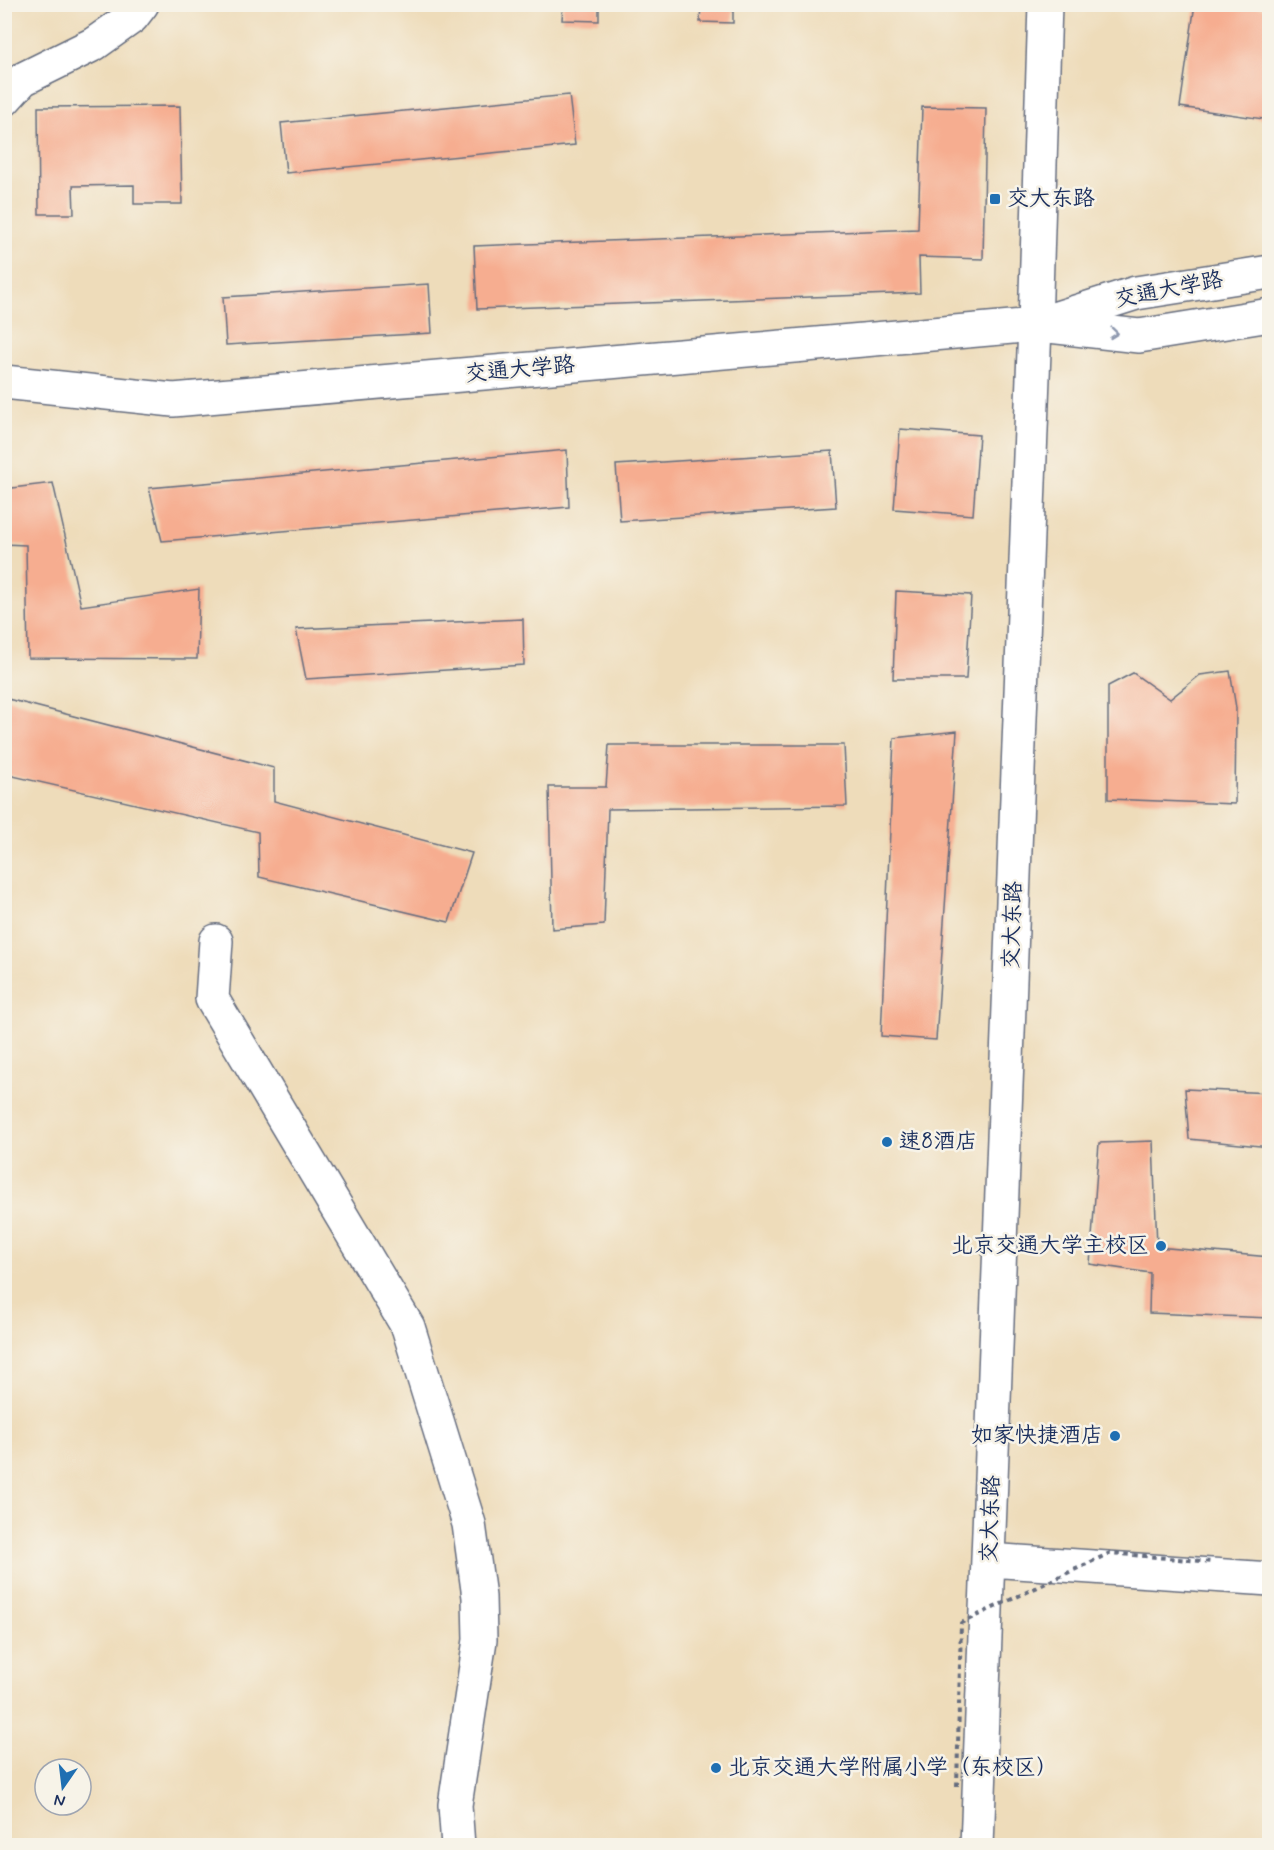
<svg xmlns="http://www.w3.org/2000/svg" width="1274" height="1850" viewBox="0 0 1274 1850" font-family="Mynerve,'LXGW WenKai TC',sans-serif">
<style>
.building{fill:#f6ad90}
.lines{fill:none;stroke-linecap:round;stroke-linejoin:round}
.minor-casing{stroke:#656c7e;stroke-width:36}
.tertiary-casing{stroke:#656c7e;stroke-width:36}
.minor{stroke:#fff;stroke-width:33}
.tertiary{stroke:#fff;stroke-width:33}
.path-bridge{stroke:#656c7e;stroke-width:4;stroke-dasharray:4.5 4.5;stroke-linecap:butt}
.oneway{stroke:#8d97ae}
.poi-dot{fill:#1f6fb2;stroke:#f7f3e8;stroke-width:2}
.labels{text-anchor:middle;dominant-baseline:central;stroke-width:5;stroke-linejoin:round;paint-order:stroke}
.poi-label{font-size:22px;fill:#1b2f5e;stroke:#f7f3e8;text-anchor:start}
.street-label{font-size:22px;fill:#1b2f5e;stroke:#f7f3e8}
</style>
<rect width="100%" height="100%" fill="#f7f3e8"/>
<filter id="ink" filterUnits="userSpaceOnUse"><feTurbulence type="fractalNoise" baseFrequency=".0167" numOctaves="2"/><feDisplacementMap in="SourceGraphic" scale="12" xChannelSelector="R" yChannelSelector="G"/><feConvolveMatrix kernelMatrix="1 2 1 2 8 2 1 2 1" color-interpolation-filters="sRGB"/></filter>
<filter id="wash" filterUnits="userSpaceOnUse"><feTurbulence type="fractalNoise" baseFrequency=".008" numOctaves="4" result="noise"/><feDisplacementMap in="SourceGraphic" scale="24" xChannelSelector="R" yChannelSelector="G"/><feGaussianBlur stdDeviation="1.35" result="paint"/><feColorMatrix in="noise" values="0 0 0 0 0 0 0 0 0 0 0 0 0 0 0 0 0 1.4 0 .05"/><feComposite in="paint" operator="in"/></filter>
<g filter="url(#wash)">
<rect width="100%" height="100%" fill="#eedcba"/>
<g id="blocks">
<g class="building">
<path d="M563 4H599V21L562 20Z"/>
<path d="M701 4H733V23L700 22Z"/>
<path d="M1195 4H1240L1270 9V120L1180 107Z"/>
<path d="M569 95 575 145 286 173 281 123Z"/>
<path d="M180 106 182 204H134V185L73 186 74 214H39L38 107Z"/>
<path d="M922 107 986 108 983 259 919 257 920 293 477 309 474 246 918 229Z"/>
<path d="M429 284 432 333 226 345 223 297Z"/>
<path d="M900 429 979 435 973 515 894 509Z"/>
<path d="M567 450 569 507 162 541 149 488Z"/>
<path d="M832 451 836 507 620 521 616 465Z"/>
<path d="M53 483 81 606 199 589 197 659 28 658 26 545 4 544V489Z"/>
<path d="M896 591 971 595 966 679H893Z"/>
<path d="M523 619 524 665 306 679 296 629Z"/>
<path d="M1230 671 1236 708 1235 804 1108 799V686L1133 673 1170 699 1200 675Z"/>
<path d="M4 698 274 768V801L472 853 449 922 259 877 258 832 4 774Z"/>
<path d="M957 731 936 1040 881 1036 894 738Z"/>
<path d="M609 745H844L847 806 608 809 604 925 552 929 549 787H606Z"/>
<path d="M1185 1089 1270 1093V1147L1189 1139Z"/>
<path d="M1153 1141 1157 1247 1270 1257V1318L1149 1313 1150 1273 1090 1264 1099 1143Z"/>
</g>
</g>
</g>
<g filter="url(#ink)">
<use href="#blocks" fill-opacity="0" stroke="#656c7e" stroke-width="1.5"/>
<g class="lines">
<defs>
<g id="minor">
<path d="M4 100 23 79 94 44 132 17 142 4"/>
<path d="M4 382 173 400 1035 325"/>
<path d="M216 941 212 999 408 1327 469 1524 479 1597 480 1640 455 1805 458 1846"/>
<path d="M989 1560 1270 1579"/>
</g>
<g id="tertiary">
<path d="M1035 325 1136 293 1270 272"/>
<path d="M1049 326 1139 336 1270 315"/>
<path d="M977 1846 1035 325 1045 4"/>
</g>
</defs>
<use href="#minor" class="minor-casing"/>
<use href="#tertiary" class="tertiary-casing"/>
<use href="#minor" class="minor"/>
<use href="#tertiary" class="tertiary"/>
<path class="path-bridge" d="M957 1786 961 1623 1110 1553 1212 1562"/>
</g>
<defs><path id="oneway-chevron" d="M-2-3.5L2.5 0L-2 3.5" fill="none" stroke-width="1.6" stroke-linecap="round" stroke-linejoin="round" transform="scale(1.5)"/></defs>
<use class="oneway" href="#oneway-chevron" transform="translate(1114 333) rotate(6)"/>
</g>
<g class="poi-dot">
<rect x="989" y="193" width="12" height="12" rx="3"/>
<circle cx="887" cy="1142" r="6"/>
<circle cx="1161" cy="1246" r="6"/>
<circle cx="1115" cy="1436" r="6"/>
<circle cx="716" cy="1768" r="6"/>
</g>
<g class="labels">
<g class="poi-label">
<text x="1007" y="199">交大东路</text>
<text x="899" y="1142">速8酒店</text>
<text x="1149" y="1246" text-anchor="end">北京交通大学主校区</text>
<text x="1103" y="1436" text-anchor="end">如家快捷酒店</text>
<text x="728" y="1768">北京交通大学附属小学（东校区）</text>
</g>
<g class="street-label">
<text transform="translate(1169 290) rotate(-11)">交通大学路</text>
<text transform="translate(520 370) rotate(-5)">交通大学路</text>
<text transform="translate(1013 925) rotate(-88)">交大东路</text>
<text transform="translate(991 1519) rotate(-88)">交大东路</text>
</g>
</g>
<rect width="1274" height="1850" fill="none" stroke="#f7f3e8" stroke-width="24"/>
<g transform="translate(63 1787) rotate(194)"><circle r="28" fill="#f7f3e8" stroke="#9fa5b1" stroke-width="1.5"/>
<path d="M0-4.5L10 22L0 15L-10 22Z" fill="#1f6fb2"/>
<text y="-9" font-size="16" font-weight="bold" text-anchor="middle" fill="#1b2f5e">N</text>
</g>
</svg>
